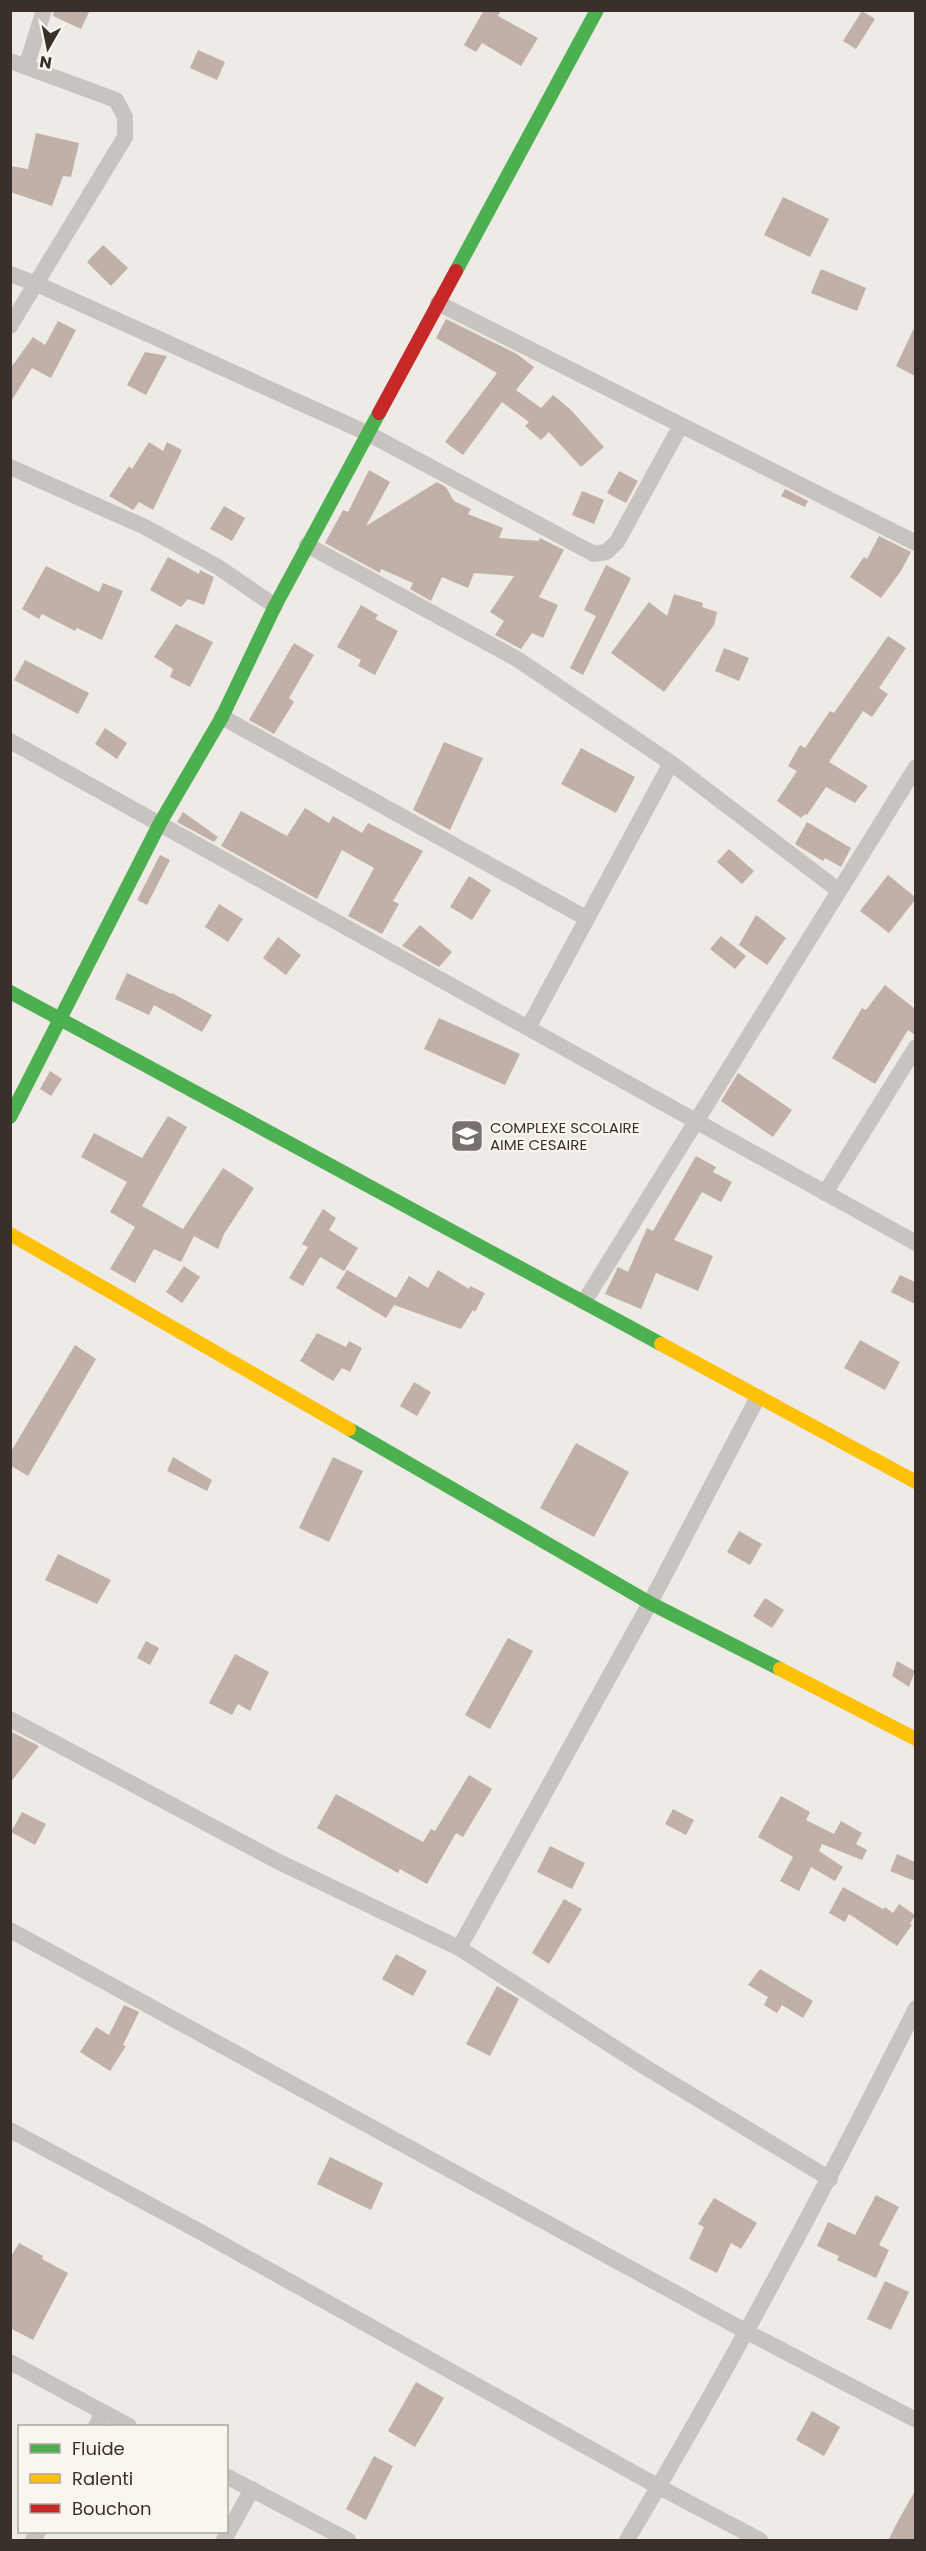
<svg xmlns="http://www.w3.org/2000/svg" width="926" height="2551" viewBox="0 0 926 2551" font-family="Poppins,sans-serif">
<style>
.building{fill:#c1b0a8}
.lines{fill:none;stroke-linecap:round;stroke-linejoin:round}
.street{stroke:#c8c3be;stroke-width:16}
.fast{stroke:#4caf50;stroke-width:14}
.slow{stroke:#ffc107;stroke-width:14}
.jam{stroke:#c62828;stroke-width:14}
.labels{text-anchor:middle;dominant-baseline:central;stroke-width:4.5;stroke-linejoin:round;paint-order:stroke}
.poi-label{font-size:15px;fill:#39302c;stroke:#faf5ee;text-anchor:start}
</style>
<rect width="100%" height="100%" fill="#eeeae6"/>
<g class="building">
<path d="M54 10H90L81 29 53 16Z"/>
<path d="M484 10H501L498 16 538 38 521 66 482 43 476 52 464 45Z"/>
<path d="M862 11 875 19 856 49 843 41Z"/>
<path d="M198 50 225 62 217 80 190 68Z"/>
<path d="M36 133 79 143 71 177 63 176 52 206 10 192V166L28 169Z"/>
<path d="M783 197 829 219 810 257 764 235Z"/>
<path d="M103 245 128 268 111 286 87 262Z"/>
<path d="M821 269 866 288 857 311 811 293Z"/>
<path d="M446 319 517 354 534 367 516 390 541 408 553 395 571 410 604 447 581 467 549 432 541 440 525 426 529 422 502 402 463 455 445 442 497 373 436 338Z"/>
<path d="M58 321 76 330 51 378 32 368 10 403V369L33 337 45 345Z"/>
<path d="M915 326V376L896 366Z"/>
<path d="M145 352 167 356 146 395 127 385Z"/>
<path d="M149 442 163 451 167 442 182 450 153 510 139 502 133 510 109 496 129 466 132 469Z"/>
<path d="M369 470 390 482 366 526 437 482 446 487 454 501 471 509 468 514 503 528 499 538 539 541 540 538 564 550 539 597 558 605 543 638 532 633 521 649 495 635 504 621 490 612 514 576 474 573 468 588 442 577 431 601 410 589 413 583 381 569 380 573 325 543 343 510 348 512Z"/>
<path d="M619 471 638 481 626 503 607 493Z"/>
<path d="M785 489 808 501 805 507 781 496Z"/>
<path d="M582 491 604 500 594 524 572 515Z"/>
<path d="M224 506 245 518 232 541 210 529Z"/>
<path d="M879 536 911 552 901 571 881 598 850 577 864 557 867 559Z"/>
<path d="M168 557 199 574 200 570 214 577 204 605 188 599 181 607 150 590Z"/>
<path d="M606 565 631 578 583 675 570 668 596 616 584 610Z"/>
<path d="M46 566 99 592 103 583 123 591 102 640 77 628 75 631 42 614 39 619 22 609Z"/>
<path d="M674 594 703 603 702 607 717 612 714 625 664 692 611 653 649 602 667 616Z"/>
<path d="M361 605 378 615 375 619 398 631 375 675 358 666 361 660 337 647Z"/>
<path d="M176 624 213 642 190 687 170 677 173 669 154 657Z"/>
<path d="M888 636 906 648 879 688 888 694 872 717 863 711 829 762 868 786 855 803 826 787 807 815 805 814 801 818 777 801 797 771 788 766 800 745 805 748 830 711 834 713Z"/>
<path d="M294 643 314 655 289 698 294 702 274 734 249 720Z"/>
<path d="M724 648 749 658 739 681 715 671Z"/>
<path d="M25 660 89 693 78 714 14 680Z"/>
<path d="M105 728 127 743 117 759 95 744Z"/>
<path d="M444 742 483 758 450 830 413 810Z"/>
<path d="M581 748 635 777 616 813 561 784Z"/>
<path d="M305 808 329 823 333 816 362 833 368 823 423 851 393 901 399 904 382 934 348 916 374 868 342 850 317 899 221 846 241 811 287 836Z"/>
<path d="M183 812 218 837 214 842 177 822Z"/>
<path d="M807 822 851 848 841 867 825 858 823 861 795 844Z"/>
<path d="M729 849 754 871 742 884 717 862Z"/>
<path d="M160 855 170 860 147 905 137 900Z"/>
<path d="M888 875 915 897V900L889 933 860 911Z"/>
<path d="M469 876 491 890 472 920 450 907Z"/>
<path d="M219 904 243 919 228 942 205 927Z"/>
<path d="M756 915 786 938 767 965 739 945Z"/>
<path d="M420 925 452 952 439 967 402 946Z"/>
<path d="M721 936 746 956 735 969 710 949Z"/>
<path d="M278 937 301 955 286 975 263 958Z"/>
<path d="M127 973 171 994 172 993 212 1015 202 1032 154 1005 149 1015 115 999Z"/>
<path d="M885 985 915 1009V1035L908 1030 875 1084 832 1058 862 1008 866 1010Z"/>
<path d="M439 1018 520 1054 505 1085 424 1049Z"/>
<path d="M50 1071 62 1079 51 1096 40 1089Z"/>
<path d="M738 1073 792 1110 773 1137 721 1101Z"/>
<path d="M168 1116 187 1127 142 1206 183 1229 223 1168 254 1188 224 1234 218 1249 194 1236 181 1262 154 1249 135 1283 110 1269 135 1227 110 1212 127 1182 81 1157 94 1133 142 1158Z"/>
<path d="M696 1156 716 1167 713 1172 732 1182 721 1202 702 1192 674 1240 713 1256 698 1291 656 1273 641 1309 605 1294 618 1267 628 1272 647 1228 653 1231Z"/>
<path d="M323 1209 336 1218 329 1230 358 1248 344 1271 320 1257 303 1286 289 1278 308 1247 302 1244Z"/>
<path d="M184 1266 200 1277 182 1303 166 1292Z"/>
<path d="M347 1270 396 1298 409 1276 428 1288 438 1270 469 1289 470 1286 485 1293 475 1312 473 1310 461 1329 394 1305 386 1318 336 1288Z"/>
<path d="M900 1275 915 1282V1304L891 1292Z"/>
<path d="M317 1333 346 1347 349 1341 362 1348 350 1372 342 1368 333 1381 300 1361Z"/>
<path d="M860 1340 900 1362 885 1390 844 1368Z"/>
<path d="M75 1345 96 1359 28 1476 10 1465V1453Z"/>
<path d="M414 1382 431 1392 417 1416 400 1406Z"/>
<path d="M576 1443 629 1472 594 1537 540 1508Z"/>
<path d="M173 1457 212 1480 207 1491 167 1471Z"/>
<path d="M333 1457 363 1471 329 1542 299 1528Z"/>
<path d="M739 1531 762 1544 750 1565 727 1552Z"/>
<path d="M58 1554 111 1580 97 1604 45 1580Z"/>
<path d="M765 1598 784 1610 772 1628 753 1616Z"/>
<path d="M508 1638 533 1651 490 1729 465 1715Z"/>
<path d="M146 1641 159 1648 150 1665 137 1658Z"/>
<path d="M235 1654 269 1672 250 1711 238 1704 232 1715 209 1703Z"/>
<path d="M897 1661 915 1671 909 1687 892 1676Z"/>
<path d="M10 1731 39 1746 10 1783Z"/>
<path d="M469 1775 492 1789 463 1837 456 1833 427 1884 400 1869 398 1873 317 1828 336 1794 423 1842 431 1829 435 1831Z"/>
<path d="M781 1796 810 1812 806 1820 834 1834 841 1821 862 1833 856 1844 867 1850 862 1860 822 1844 819 1851 843 1867 835 1881 811 1867 799 1891 780 1881 793 1857 758 1837Z"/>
<path d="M673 1809 694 1820 686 1835 665 1824Z"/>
<path d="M22 1812 46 1824 35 1845 11 1832Z"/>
<path d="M550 1846 585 1863 572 1889 537 1872Z"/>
<path d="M897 1854 915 1862V1881L890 1871Z"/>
<path d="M843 1887 883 1909 885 1907 893 1913 899 1904 915 1915 910 1924 912 1925 897 1946 849 1914 845 1922 829 1913Z"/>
<path d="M564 1899 582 1909 549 1964 532 1953Z"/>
<path d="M396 1954 427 1971 413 1996 382 1979Z"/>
<path d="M760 1969 813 2001 803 2018 782 2005 777 2013 764 2005 768 1997 748 1985Z"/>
<path d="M497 1986 519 1999 490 2056 466 2044Z"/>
<path d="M124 2005 139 2012 123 2045 126 2046 110 2071 80 2052 96 2027 109 2035Z"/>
<path d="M330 2157 383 2183 371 2210 317 2184Z"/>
<path d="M876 2195 899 2207 879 2245 889 2250 876 2278 837 2260 839 2256 817 2246 828 2222 855 2235Z"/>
<path d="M714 2198 757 2223 741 2249 731 2243 717 2273 689 2259 704 2227 698 2224Z"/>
<path d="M19 2243 43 2256 42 2259 68 2273 33 2340 10 2328V2258Z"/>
<path d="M885 2281 909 2292 891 2330 867 2319Z"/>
<path d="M416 2382 444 2398 415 2447 388 2431Z"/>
<path d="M812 2411 840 2427 824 2456 796 2440Z"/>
<path d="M374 2456 393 2466 366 2520 346 2509Z"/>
<path d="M915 2491V2541H888L898 2521Z"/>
</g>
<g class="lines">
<g class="street">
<path d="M10 61 116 100 125 117V137L10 326"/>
<path d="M26 67 44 10"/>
<path d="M10 274 37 284 367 433 594 554 606 552 617 542 681 425"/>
<path d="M438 303 916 543"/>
<path d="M10 467 145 527 218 567 275 606"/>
<path d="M307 545 517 659 671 763 838 890"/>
<path d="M222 717 586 918"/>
<path d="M10 741 916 1243"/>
<path d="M528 1028 671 763"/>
<path d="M825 1193 916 1047"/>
<path d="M584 1302 916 767"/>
<path d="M10 1719 279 1862 459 1948 645 2067 830 2179"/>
<path d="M10 1930 747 2332 916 2420"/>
<path d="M459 1948 650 1603 758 1397"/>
<path d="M10 2130 197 2230 659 2487 760 2540"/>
<path d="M10 2362 129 2426"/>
<path d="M96 2426 103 2413"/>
<path d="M226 2476 348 2540"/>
<path d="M33 2540 38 2532"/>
<path d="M224 2540 252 2489"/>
<path d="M627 2540C730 2367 825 2189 916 2008"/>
</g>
<g class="fast">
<path d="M456 271 597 10"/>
<path d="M10 992 661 1344"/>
<path d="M10 1117 160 823 222 717 275 606 379 413"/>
<path d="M349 1429 650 1603 780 1669"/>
</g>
<g class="slow">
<path d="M10 1234 349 1429"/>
<path d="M661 1344 916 1482"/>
<path d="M780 1669 916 1739"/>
</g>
<path class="jam" d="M379 413 456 271"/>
</g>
<defs>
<symbol id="school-square" viewBox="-11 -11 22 22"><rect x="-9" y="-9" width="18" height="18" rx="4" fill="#78716d" stroke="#faf5ee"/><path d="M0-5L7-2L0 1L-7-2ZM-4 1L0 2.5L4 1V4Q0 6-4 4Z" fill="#fff"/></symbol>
</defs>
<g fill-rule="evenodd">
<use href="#school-square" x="448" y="1117" width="38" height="38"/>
</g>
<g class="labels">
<g class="poi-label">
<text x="490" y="1127">COMPLEXE SCOLAIRE<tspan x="490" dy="17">AIME CESAIRE</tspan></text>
</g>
</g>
<rect width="926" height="2551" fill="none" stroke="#39302c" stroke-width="24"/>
<rect x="18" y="2425" width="210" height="108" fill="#faf5ee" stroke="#ada6a0" stroke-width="1.5"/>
<rect x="30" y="2444" width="30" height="9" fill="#4caf50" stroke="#ada6a0" stroke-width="1.5"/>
<text x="72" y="2455" font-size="18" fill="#39302c">Fluide</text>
<rect x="30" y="2474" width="30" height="9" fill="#ffc107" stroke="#ada6a0" stroke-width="1.5"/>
<text x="72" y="2485" font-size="18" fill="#39302c">Ralenti</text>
<rect x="30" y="2504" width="30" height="9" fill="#c62828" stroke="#ada6a0" stroke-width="1.5"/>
<text x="72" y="2515" font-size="18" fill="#39302c">Bouchon</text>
<g transform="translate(48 48) rotate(189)" stroke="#faf5ee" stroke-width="4.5" paint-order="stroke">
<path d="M0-4.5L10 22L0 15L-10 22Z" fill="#39302c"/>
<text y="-9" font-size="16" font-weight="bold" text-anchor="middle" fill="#39302c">N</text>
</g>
</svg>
